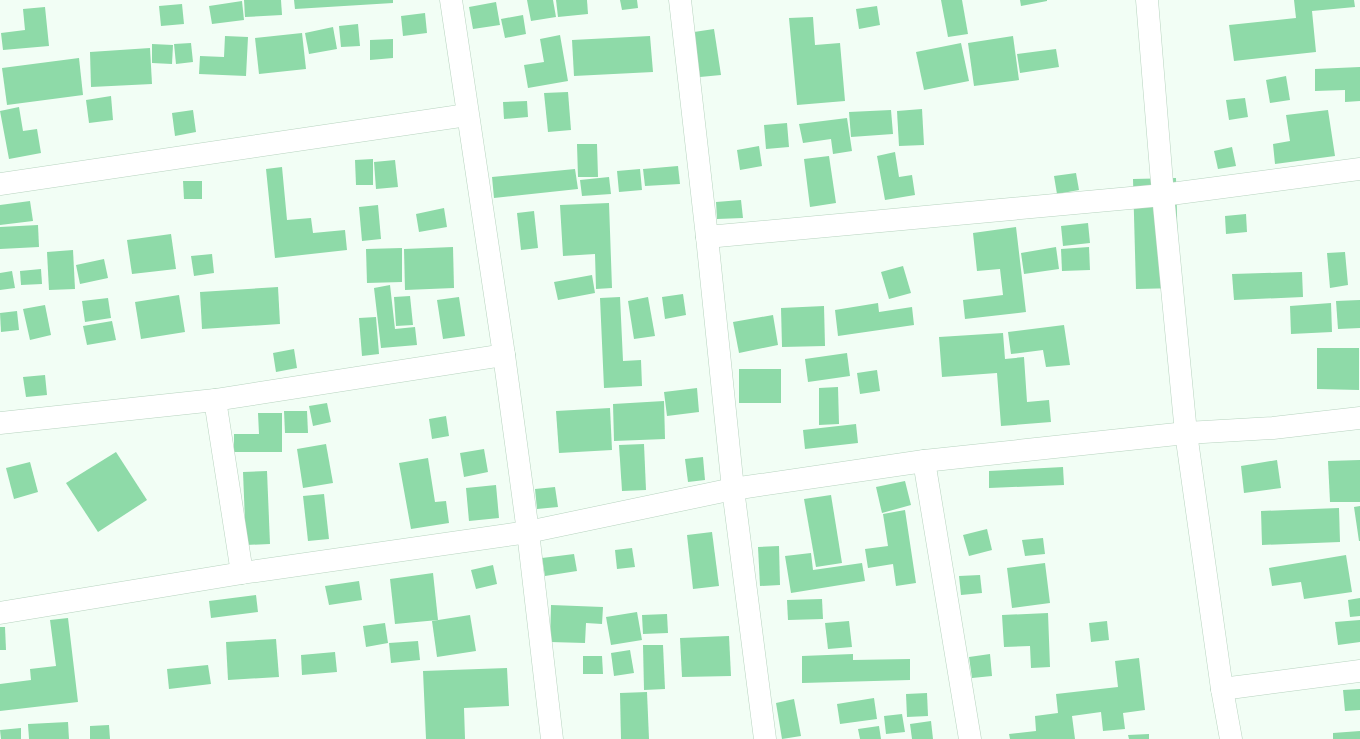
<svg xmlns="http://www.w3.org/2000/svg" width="1360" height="739" viewBox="0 0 1360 739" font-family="'Asap Condensed',sans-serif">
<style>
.building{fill:#8edaa8}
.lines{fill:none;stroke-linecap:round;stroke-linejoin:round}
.minor-casing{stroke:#b7d3bf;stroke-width:23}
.minor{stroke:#fff;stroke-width:22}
</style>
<rect width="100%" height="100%" fill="#f2fef5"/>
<g class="building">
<path d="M244 0H281L282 15 245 17Z"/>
<path d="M294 0H393V3L295 9Z"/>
<path d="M527 0H553L556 17 531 21Z"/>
<path d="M556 0H587L588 14 558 17Z"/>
<path d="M620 0H637L638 8 622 10Z"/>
<path d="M941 0H962L968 34 948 37Z"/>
<path d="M1020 0H1047V1L1021 6Z"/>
<path d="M1294 0H1354L1355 7 1312 11 1316 52 1234 61 1229 25 1296 18Z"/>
<path d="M242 1 244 20 212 24 209 6Z"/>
<path d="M496 2 500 25 473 29 469 7Z"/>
<path d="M182 4 184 24 161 26 159 6Z"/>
<path d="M877 6 880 25 859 29 856 9Z"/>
<path d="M45 7 49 46 3 50 1 33 25 30 23 9Z"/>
<path d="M425 13 427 33 403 36 401 16Z"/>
<path d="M523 15 526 34 505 38 501 19Z"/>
<path d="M813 17 815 45 840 43 845 101 797 105 789 18Z"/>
<path d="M358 24 360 46 341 47 339 26Z"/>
<path d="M333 27 337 49 309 54 305 33Z"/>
<path d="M714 29 721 75 700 77 694 32Z"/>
<path d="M302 33 306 69 259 74 255 38Z"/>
<path d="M560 35 568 81 528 88 524 65 544 62 540 39Z"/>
<path d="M225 36 248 37 246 76 199 74 200 56 224 57Z"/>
<path d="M650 36 653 72 574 76 572 40Z"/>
<path d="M1013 36 1019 80 974 86 968 43Z"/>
<path d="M393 39V58L370 60V40Z"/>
<path d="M191 43 193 62 176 64 174 44Z"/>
<path d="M961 43 969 81 924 90 916 52Z"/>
<path d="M152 44 173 45 172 64 152 63Z"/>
<path d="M150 48 152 84 91 87 90 52Z"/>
<path d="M1056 49 1059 67 1020 73 1017 54Z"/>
<path d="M79 58 83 95 7 105 2 68Z"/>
<path d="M1360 67V101L1345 102V90L1315 91V69Z"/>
<path d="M1286 76 1290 100 1270 103 1266 80Z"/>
<path d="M568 92 571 130 548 132 544 93Z"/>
<path d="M111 96 113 120 89 123 86 100Z"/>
<path d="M1245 98 1248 117 1229 120 1226 100Z"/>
<path d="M527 101 528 117 504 119 503 102Z"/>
<path d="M19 107 23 131 37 129 41 153 9 159 0 111Z"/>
<path d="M922 109 924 145 899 146 897 111Z"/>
<path d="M193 110 196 132 175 136 172 113Z"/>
<path d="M891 110 893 134 851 137 849 112Z"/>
<path d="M1328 110 1335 156 1275 164 1273 144 1290 141 1286 115Z"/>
<path d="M847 118 852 151 833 154 831 139 803 143 799 124Z"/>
<path d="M787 123 789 147 766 149 764 125Z"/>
<path d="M577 144H597L598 177H578Z"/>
<path d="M759 146 762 166 740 170 737 150Z"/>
<path d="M1232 147 1236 166 1218 169 1214 151Z"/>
<path d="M895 152 899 177 912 175 915 195 885 200 877 156Z"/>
<path d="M829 156 836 203 810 207 804 159Z"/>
<path d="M373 159V185H356L355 160Z"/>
<path d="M395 160 398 187 376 189 374 162Z"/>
<path d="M678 166 680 184 645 186 643 169Z"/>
<path d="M282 167 287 220 311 218 313 233 345 230 347 250 275 258 266 169Z"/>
<path d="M575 169 578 189 494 198 492 177Z"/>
<path d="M640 169 642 190 619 192 617 171Z"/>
<path d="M1076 173 1079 190 1057 194 1054 176Z"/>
<path d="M609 177 611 194 582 196 580 180Z"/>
<path d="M1176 178 1179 288 1136 289 1133 179Z"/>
<path d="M183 181H202V199H184Z"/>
<path d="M741 200 743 218 717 219 716 202Z"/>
<path d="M30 201 33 221 0 225V205Z"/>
<path d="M609 203 612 288 596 289 595 254 563 256 560 205Z"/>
<path d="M378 205 381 239 362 241 359 207Z"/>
<path d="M444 208 447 227 419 232 416 214Z"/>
<path d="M534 211 538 248 521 250 517 213Z"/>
<path d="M1246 214 1247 232 1226 234 1225 216Z"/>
<path d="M1088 223 1090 243 1063 246 1061 226Z"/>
<path d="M38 225 39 247 0 249V227Z"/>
<path d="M1016 227 1026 312 965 319 963 300 1003 295 1000 269 977 271 973 233Z"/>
<path d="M171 234 176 269 132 274 127 240Z"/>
<path d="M453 247 454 288 405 290 404 249Z"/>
<path d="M1056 247 1059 269 1024 274 1021 253Z"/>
<path d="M1089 247 1090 270 1062 271 1061 249Z"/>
<path d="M402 248V282L367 283 366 249Z"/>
<path d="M73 250 75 289 49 290 47 252Z"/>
<path d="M1345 252 1348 285 1330 288 1327 253Z"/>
<path d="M212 254 214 273 194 276 191 256Z"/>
<path d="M104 259 108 278 80 284 76 265Z"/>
<path d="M903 266 911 293 889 299 881 272Z"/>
<path d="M41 269 42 284 21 285 20 271Z"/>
<path d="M12 271 15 288 0 290V273Z"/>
<path d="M1302 272 1303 297 1234 300 1232 274Z"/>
<path d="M592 275 595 293 558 300 554 282Z"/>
<path d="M390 285 395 329 415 327 417 345 381 348 374 288Z"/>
<path d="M278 287 280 324 202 329 200 292Z"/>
<path d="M683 294 686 315 665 319 662 297Z"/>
<path d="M179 295 185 332 141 339 135 302Z"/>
<path d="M410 296 413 325 396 326 394 297Z"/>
<path d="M459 297 465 336 443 339 437 300Z"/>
<path d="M620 297 623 361 641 360 642 386 604 388 600 298Z"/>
<path d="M648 297 655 336 634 339 628 301Z"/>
<path d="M108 298 111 318 85 322 82 301Z"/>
<path d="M1360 300V328L1338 329 1336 301Z"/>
<path d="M878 303 879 312 912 307 914 325 838 336 835 310Z"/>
<path d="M1331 303 1332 332 1291 334 1290 306Z"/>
<path d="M45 305 51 335 30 340 23 309Z"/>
<path d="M824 306 825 346 782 347 781 308Z"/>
<path d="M17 311 19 330 1 332 0 313Z"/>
<path d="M773 315 778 345 739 353 733 322Z"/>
<path d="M376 317 379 354 362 356 359 318Z"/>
<path d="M112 321 116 340 87 345 83 326Z"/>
<path d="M1064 325 1070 365 1046 367 1043 350 1011 354 1008 332Z"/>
<path d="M1003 333 1005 359 1024 357 1027 402 1049 400 1051 422 1001 426 997 373 942 377 939 337Z"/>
<path d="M1317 348H1359V390L1317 389Z"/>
<path d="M294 349 297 368 276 372 273 353Z"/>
<path d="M847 353 850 376 808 382 805 359Z"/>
<rect x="739" y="369" width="42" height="34"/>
<path d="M877 370 880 391 860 394 857 373Z"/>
<path d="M45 375 47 395 26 397 23 377Z"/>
<path d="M838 387 839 424 819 425V388Z"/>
<path d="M697 388 699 412 667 416 664 392Z"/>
<path d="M664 401 665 439 614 441 613 404Z"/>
<path d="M327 403 331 422 313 426 309 406Z"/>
<path d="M610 408 612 450 559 453 556 411Z"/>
<path d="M284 411H307L308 433H285Z"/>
<path d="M258 413H282V452H234V434H259Z"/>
<path d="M446 416 449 436 432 439 429 419Z"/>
<path d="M856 424 858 443 805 449 803 430Z"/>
<path d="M326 444 333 483 303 488 297 449Z"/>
<path d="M644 444 646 490 622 491 619 445Z"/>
<path d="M484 449 488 472 464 477 460 453Z"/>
<path d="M116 452 147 500 98 532 66 483Z"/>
<path d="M703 457 705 480 688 482 685 459Z"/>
<path d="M428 458 435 502 446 501 449 523 411 529 399 463Z"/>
<path d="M1277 460 1281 488 1244 493 1241 466Z"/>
<path d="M1360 460V502H1330L1328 461Z"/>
<path d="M30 462 38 492 14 499 6 468Z"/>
<path d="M1063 467 1064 485 989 488V471Z"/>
<path d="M267 471 270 544 246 545 243 472Z"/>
<path d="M905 481 911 505 882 513 876 487Z"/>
<path d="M496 485 499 518 469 521 466 488Z"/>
<path d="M555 487 558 507 537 509 535 489Z"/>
<path d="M324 494 329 539 308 541 303 496Z"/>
<path d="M831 495 842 563 816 567 804 499Z"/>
<path d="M1360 506V541H1359L1354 507Z"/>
<path d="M1339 508 1340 542 1262 545 1261 511Z"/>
<path d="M905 510 916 583 896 586 893 564 868 568 865 549 888 546 883 514Z"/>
<path d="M987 529 992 550 969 556 963 535Z"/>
<path d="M712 532 719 586 693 589 687 535Z"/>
<path d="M1043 538 1045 554 1025 556 1022 540Z"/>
<path d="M779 546 780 585 760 586 758 547Z"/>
<path d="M632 548 635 567 617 569 615 550Z"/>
<path d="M811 553 813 570 862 563 865 581 791 593 785 556Z"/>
<path d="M574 554 577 571 545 576 542 558Z"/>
<path d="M1346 555 1352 592 1304 599 1301 582 1272 586 1269 568Z"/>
<path d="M1045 563 1050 603 1012 608 1007 568Z"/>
<path d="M493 565 497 584 476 589 471 570Z"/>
<path d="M433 573 438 620 395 624 390 579Z"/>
<path d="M980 575 982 593 961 595 959 576Z"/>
<path d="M359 581 362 600 329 605 325 586Z"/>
<path d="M256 595 258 612 211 618 209 601Z"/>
<path d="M1360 598V616L1350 617 1348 600Z"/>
<path d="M822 599 823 619 788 620 787 600Z"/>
<path d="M551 605 603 607 602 624 586 623 585 643 550 642Z"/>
<path d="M637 612 642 640 611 645 606 617Z"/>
<path d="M1048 613 1050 667 1031 668 1030 646 1004 647 1002 615Z"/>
<path d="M667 614 668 633 643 634 642 615Z"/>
<path d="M470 615 476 651 437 657 432 621Z"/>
<path d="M68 618 78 702 0 711V684L31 680 30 669 56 666 50 620Z"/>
<path d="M1360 620V642L1338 645 1335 622Z"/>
<path d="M849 621 852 647 828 649 825 623Z"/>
<path d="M1107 621 1109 640 1091 642 1089 623Z"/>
<path d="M385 623 388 643 366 647 363 626Z"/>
<path d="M0 627H5L6 650H0Z"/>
<path d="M729 636 731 676 682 677 680 638Z"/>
<path d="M276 639 279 677 228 680 226 642Z"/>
<path d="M418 641 420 660 391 663 389 643Z"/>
<path d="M643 645H663L665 689 644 690Z"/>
<path d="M630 650 634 673 614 676 611 653Z"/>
<path d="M335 652 337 672 302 675 301 655Z"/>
<path d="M853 654V660L910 659V680L802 683V656Z"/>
<path d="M990 654 992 676 972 678 969 657Z"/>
<path d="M583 656H602L603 674H583Z"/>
<path d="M1139 658 1145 710 1123 713 1125 729 1103 731 1101 712 1072 716 1075 739H1010L1009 734 1036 731 1035 716 1058 713 1056 694 1118 687 1115 661Z"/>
<path d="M208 665 211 684 169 689 167 669Z"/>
<path d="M507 668 509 706 464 708 465 739H426L423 671Z"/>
<path d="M1360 689V710L1345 711 1343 690Z"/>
<path d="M647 692 649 739H621L620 693Z"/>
<path d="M927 693 928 716 907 717 906 694Z"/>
<path d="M874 698 877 719 840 724 837 704Z"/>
<path d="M794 699 801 736 782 739 776 703Z"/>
<path d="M902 714 905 732 886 734 884 716Z"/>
<path d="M931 721 933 739H912L910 724Z"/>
<path d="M68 722 69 739H29L28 724Z"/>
<path d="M109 725 110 739H90V726Z"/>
<path d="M879 726 881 739H860L858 729Z"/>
<path d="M21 728V739H1L0 730Z"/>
<path d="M1360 731V739H1333V733Z"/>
<path d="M1149 734V739H1129L1128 735Z"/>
</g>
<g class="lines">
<defs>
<g id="minor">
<path d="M451 0 504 355 528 532 552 739"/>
<path d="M680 0 707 237 733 489 765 739"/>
<path d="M1147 0 1163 195 1186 433 1222 689 1231 739"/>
<path d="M0 184 467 115"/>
<path d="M707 237 1163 195 1360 169"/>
<path d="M215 400 242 573"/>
<path d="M0 423 215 400 504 355"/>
<path d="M924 461 970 739"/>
<path d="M0 613 242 573 528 532 733 489 924 461 1186 433 1273 428 1360 418"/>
<path d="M1222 689 1360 671"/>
</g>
</defs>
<use href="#minor" class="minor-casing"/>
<use href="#minor" class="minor"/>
</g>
</svg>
